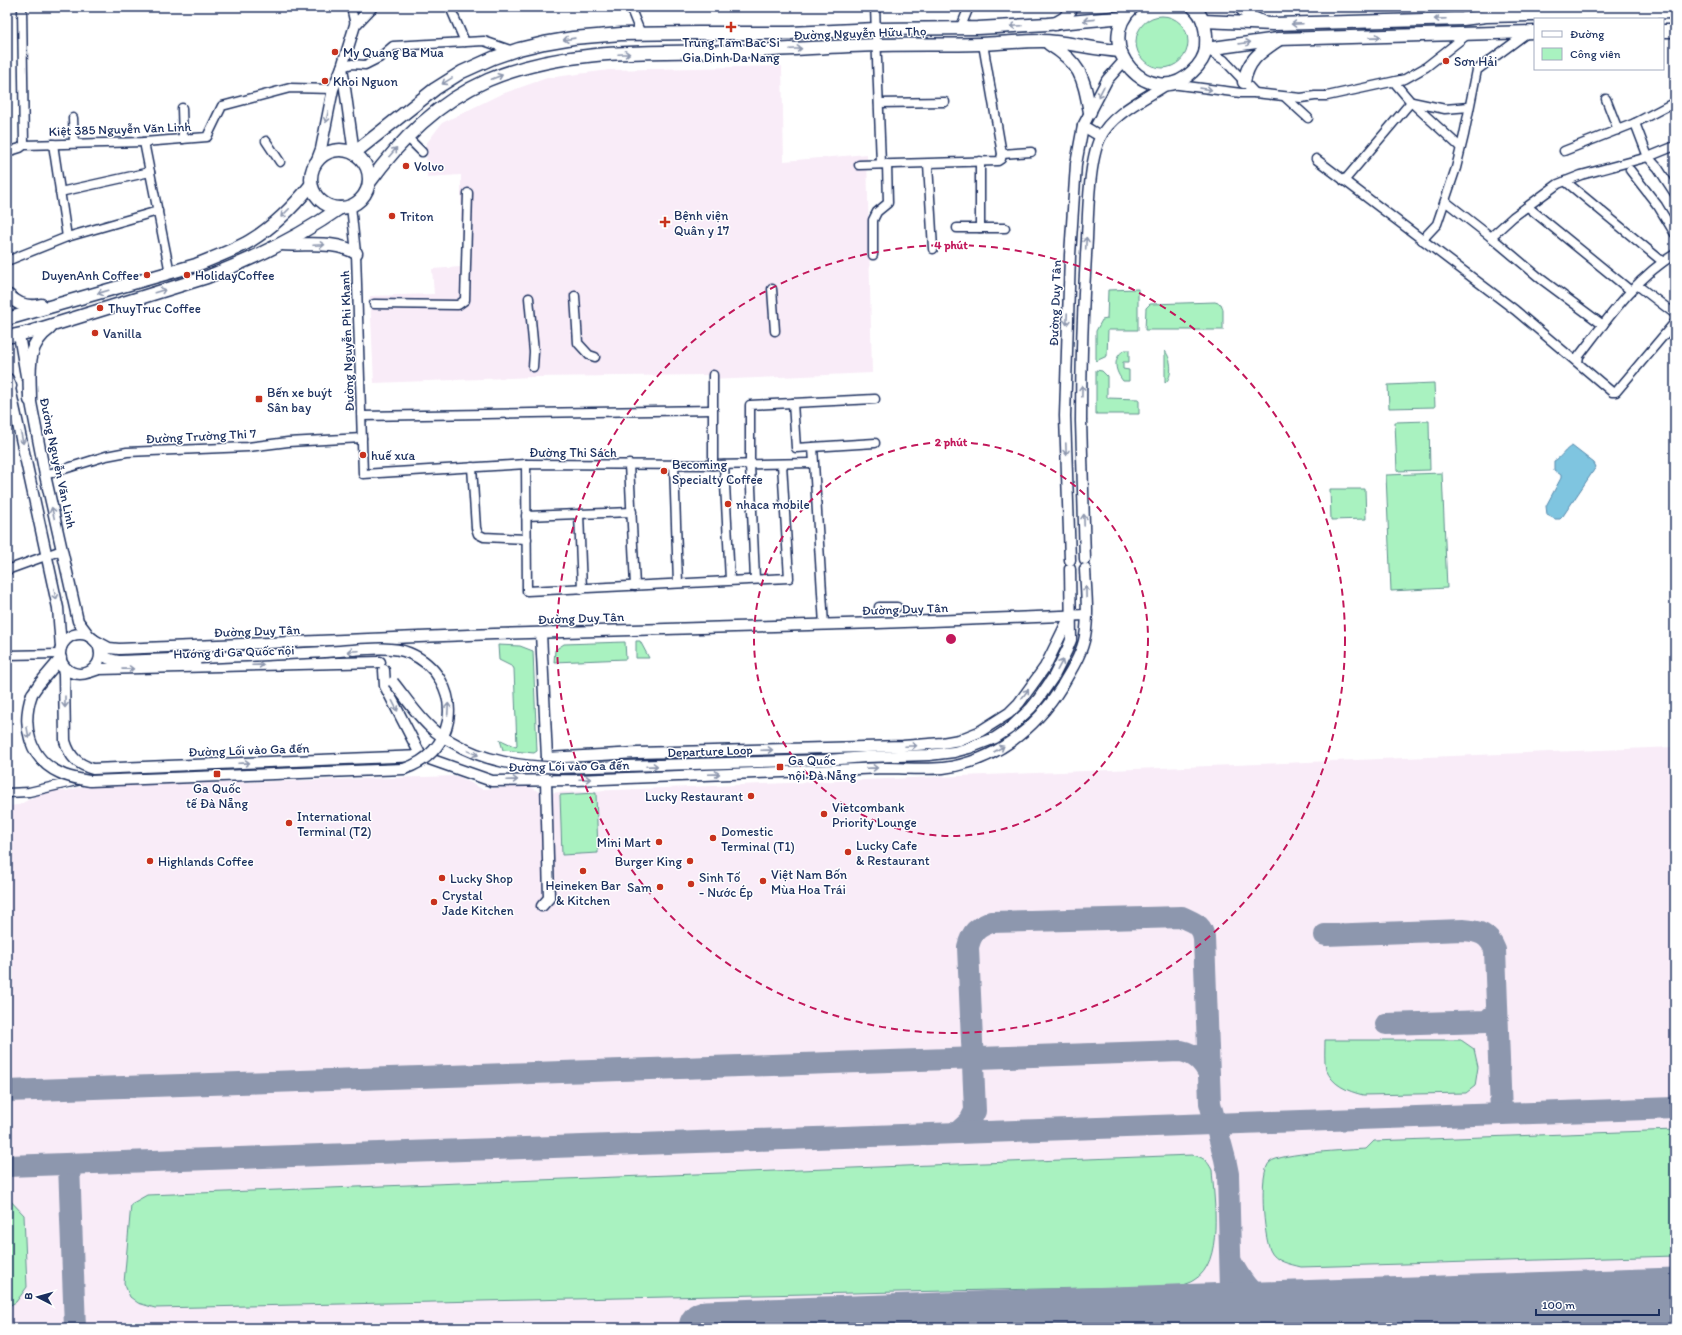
<svg xmlns="http://www.w3.org/2000/svg" width="1682" height="1335" viewBox="0 0 1682 1335" font-family="Itim,sans-serif">
<style>
.built{fill:#f9ecf8}
.green{fill:#a9f2c0;stroke:#62908f}
.water{fill:#7fc5e0;stroke:#5789ac}
.lines{fill:none;stroke-linecap:round;stroke-linejoin:round}
.taxiway{stroke:#8d97ae;stroke-width:22}
.runway{stroke:#8d97ae;stroke-width:55}
.minor-casing{stroke:#1b2f5e;stroke-width:11}
.tertiary-casing{stroke:#1b2f5e;stroke-width:13}
.primary-casing{stroke:#1b2f5e;stroke-width:15}
.minor{stroke:#fff;stroke-width:8}
.tertiary{stroke:#fff;stroke-width:10}
.primary{stroke:#fff;stroke-width:12}
.tertiary-bridge-casing{stroke:#1b2f5e;stroke-width:13;stroke-linecap:butt}
.tertiary-bridge{stroke:#fff;stroke-width:10}
.oneway{stroke:#8d97ae}
.ring{fill:none;stroke:#c2185b;stroke-width:2;stroke-dasharray:7 5}
.poi-dot{fill:#c8321e;stroke:#fff;stroke-width:1.5}
.labels{text-anchor:middle;dominant-baseline:central;stroke-width:3;stroke-linejoin:round;paint-order:stroke}
.street-label{font-size:13px;fill:#1b2f5e;stroke:#fff}
.poi-label{font-size:13px;fill:#1b2f5e;stroke:#fff;text-anchor:start}
.centre{fill:#c2185b;stroke:#fff;stroke-width:2}
.ring-label{font-size:12px;text-anchor:middle;font-weight:bold;fill:#c2185b;stroke:#fff;stroke-width:3;stroke-linejoin:round;paint-order:stroke}
</style>
<rect width="100%" height="100%" fill="#fff"/>
<filter id="ink" filterUnits="userSpaceOnUse"><feTurbulence type="fractalNoise" baseFrequency=".025" numOctaves="2"/><feDisplacementMap in="SourceGraphic" scale="8" xChannelSelector="R" yChannelSelector="G"/><feConvolveMatrix kernelMatrix="1 2 1 2 8 2 1 2 1" color-interpolation-filters="sRGB"/></filter>
<g filter="url(#ink)">
<g class="built">
<path d="M782 66 784 161 867 154 872 373 709 380 708 375 533 377 374 383 370 296 434 294 432 269 461 267V175L427 177 426 144 442 123 499 95 547 78 609 70Z"/>
<path d="M1675 747V1328H7V806L19 805 44 791H66L80 787 458 776 482 789 529 786 541 793Z"/>
</g>
<g class="green">
<circle cx="1162" cy="42" r="26"/>
<path d="M1138 289V330H1108L1107 356 1096 361V331L1102 320 1107 319 1108 290Z"/>
<path d="M1215 302 1221 304 1223 309V330H1145L1146 308 1150 304Z"/>
<path d="M1124 350H1129V362H1123V369L1129 370V381H1123C1115 371 1112 359 1124 350Z"/>
<path d="M1165 351C1172 359 1173 377 1165 383Z"/>
<path d="M1096 370 1102 371 1107 376V398L1139 399V414H1096Z"/>
<path d="M1434 383 1435 407 1389 408 1388 385Z"/>
<path d="M1429 421 1430 470 1397 471 1395 422Z"/>
<path d="M1442 473 1447 588 1391 591 1386 475Z"/>
<path d="M1330 489H1365L1366 519 1331 520Z"/>
<path d="M636 641H640L649 658H636Z"/>
<path d="M625 642 626 659 554 662 555 650 564 644Z"/>
<path d="M498 645 520 646 533 651 537 751 534 753 503 750 500 740H501L516 747 517 746 514 669 513 667 499 660Z"/>
<path d="M596 793 598 853 562 855 560 795Z"/>
<path d="M1325 1040H1461L1474 1049 1478 1067 1475 1086 1466 1093 1363 1095C1347 1091 1332 1085 1326 1069 1324 1061 1325 1049 1325 1040Z"/>
<path d="M1675 1130V1256L1301 1267C1290 1264 1275 1262 1270 1250 1264 1236 1258 1172 1270 1162 1280 1153 1349 1150 1366 1149L1374 1141Z"/>
<path d="M1192 1155C1203 1157 1207 1160 1212 1170 1214 1199 1224 1263 1194 1280 1190 1283 1184 1284 1180 1286L155 1308 138 1303 130 1297 124 1283 131 1204 147 1195Z"/>
<path d="M7 1197 24 1215 27 1287 16 1302 7 1307Z"/>
</g>
<path class="water" d="M1572 446 1594 463 1596 467 1563 516 1560 519H1555L1547 515 1546 506 1561 478V475L1554 470V461C1562 457 1565 449 1572 446Z"/>
<g class="lines">
<g class="taxiway">
<path d="M1325 935 1463 930C1479 931 1489 934 1495 950L1501 1114"/>
<path d="M1386 1024 1487 1021 1497 1012"/>
<path d="M7 1091 1181 1051C1195 1054 1203 1061 1209 1074"/>
<path d="M957 1133 970 1121 975 1111 968 947C972 931 977 928 991 922L1182 917C1194 923 1202 924 1204 938L1210 1103 1225 1159 1228 1174 1232 1328"/>
<path d="M69 1164 75 1328"/>
<path d="M7 1166 1675 1108"/>
<path d="M1231 1262C1248 1294 1258 1302 1294 1308"/>
<path d="M1252 1328 1265 1317 1293 1308"/>
</g>
<path class="runway" d="M706 1328 1675 1295"/>
<defs>
<g id="minor">
<path d="M22 7 24 145"/>
<path d="M351 7 355 25"/>
<path d="M450 7 465 42"/>
<path d="M630 7 641 34"/>
<path d="M875 7 881 164"/>
<path d="M1486 16 1491 7"/>
<path d="M960 29 969 7"/>
<path d="M1206 49 1224 60 1255 93"/>
<path d="M342 67 352 64 365 65 379 58 393 46 484 41 513 51"/>
<path d="M1394 82 1411 102 1460 147"/>
<path d="M1171 84 1241 93H1255L1301 98 1315 96H1327L1405 79 1426 67 1468 34"/>
<path d="M1285 97 1308 118"/>
<path d="M1606 99 1618 130"/>
<path d="M1412 102 1445 109 1469 107"/>
<path d="M879 103 945 102"/>
<path d="M182 108 183 139"/>
<path d="M73 118 74 143"/>
<path d="M1635 123 1648 157 1658 168 1675 194"/>
<path d="M407 137 422 152"/>
<path d="M266 141 280 162"/>
<path d="M144 142 170 273"/>
<path d="M53 144 67 237"/>
<path d="M1564 151 1635 123 1675 102"/>
<path d="M7 152 20 148 24 145 144 142 207 137 222 106 290 88 333 89"/>
<path d="M1002 154 1031 152"/>
<path d="M1316 159 1515 310 1612 392H1616L1675 322"/>
<path d="M980 161V228"/>
<path d="M928 164 933 249"/>
<path d="M859 165 998 161 1001 159 1002 154 983 44"/>
<path d="M1630 170 1658 206 1675 234"/>
<path d="M1344 181 1411 102"/>
<path d="M1565 181 1663 262"/>
<path d="M60 192 150 172"/>
<path d="M1445 201 1491 237 1541 279 1603 325"/>
<path d="M351 206 356 253 363 474 526 464 713 465 813 463"/>
<path d="M1528 207 1631 291"/>
<path d="M957 228H1005"/>
<path d="M1491 237 1513 217 1558 184 1581 175 1648 157 1675 146"/>
<path d="M1422 240 1437 224 1456 168 1464 135 1477 70 1527 33"/>
<path d="M873 255V220L877 212 888 203 887 164"/>
<path d="M7 261 67 237 158 211"/>
<path d="M1637 285 1675 314"/>
<path d="M772 289 775 331"/>
<path d="M575 296 578 343 589 355 595 357"/>
<path d="M529 298 534 352 533 367"/>
<path d="M374 304 458 305 465 300 468 193"/>
<path d="M1578 362 1579 356C1607 320 1635 278 1675 254"/>
<path d="M713 375V465"/>
<path d="M793 403 796 448 875 443"/>
<path d="M7 416 16 413"/>
<path d="M362 416 712 410"/>
<path d="M813 447 824 625"/>
<path d="M526 464 527 591 789 578 782 464"/>
<path d="M629 464 635 586"/>
<path d="M674 464 678 583"/>
<path d="M724 465 730 580"/>
<path d="M472 467 476 528 478 534 484 537 527 539"/>
<path d="M45 475 106 456 127 452 248 447 288 442 362 438"/>
<path d="M579 514 582 589"/>
<path d="M526 516 632 512"/>
<path d="M7 570 62 550"/>
<path d="M755 579 750 465V405L875 399"/>
<path d="M879 607H897"/>
<path d="M7 655 60 654"/>
<path d="M7 793 29 792 81 780"/>
</g>
<g id="tertiary">
<path d="M342 67 354 153"/>
<path d="M1083 126 1100 136"/>
<path d="M316 162 321 149 333 89 342 67 355 25 372 7"/>
<path d="M19 335 26 376"/>
<path d="M8 379 58 608 61 647"/>
<path d="M29 392 45 475 78 621 90 637"/>
<path d="M1085 559C1084 513 1082 467 1081 421 1081 360 1083 300 1087 239 1088 213 1089 161 1100 138 1111 114 1146 98 1167 84"/>
<path d="M1070 560 1065 416 1070 255 1076 164 1083 126 1107 80 1124 61"/>
<path d="M541 633 547 758 546 780 549 898 542 906"/>
<circle cx="80" cy="654" r="20"/>
<path d="M94 640 109 648 119 649 494 634 878 623 1086 615"/>
<path d="M100 651C105 658 110 660 119 661L200 658"/>
<path d="M62 664 64 674 65 741C70 757 77 764 93 769L421 756 492 781 576 780 885 768C905 768 924 770 943 768 994 762 1036 729 1062 686 1071 670 1082 654 1085 636 1089 615 1086 591 1085 569"/>
<path d="M384 670 385 686 421 756"/>
<path d="M90 672 99 669 380 662"/>
<path d="M32 694 39 684 61 658"/>
<path d="M547 758 637 753 903 746 942 743 959 740 979 732 1009 713 1019 703 1045 667 1070 616"/>
<path d="M558 768 827 760 866 757 929 755 954 752 969 748 995 738 1010 728 1031 708 1039 698 1054 676 1067 650 1071 640 1070 569"/>
<path d="M90 781 404 769"/>
</g>
<g id="primary">
<path d="M1133 7C1090 46 1151 112 1192 72 1199 66 1206 56 1206 46 1207 31 1205 17 1193 7"/>
<path d="M1240 7 1251 17 1262 22"/>
<path d="M1203 21 1273 24 1463 19 1486 16 1675 12"/>
<path d="M1055 24 1065 18 1072 7"/>
<path d="M1663 31H1675"/>
<path d="M1049 44C1081 64 1083 76 1090 112"/>
<path d="M1206 49 1278 39 1535 32"/>
<path d="M1244 82C1248 59 1261 52 1278 40"/>
<circle cx="340" cy="179" r="29"/>
<path d="M354 153 435 89 462 72 493 58 519 49 544 43 573 38 621 34 698 33H791L876 29 978 28 1048 24 1124 17"/>
<path d="M369 183C401 139 438 102 488 80 568 46 660 53 745 51 789 50 833 46 877 45 911 44 946 45 981 44 1001 43 1021 41 1041 41 1067 41 1093 50 1120 51"/>
<path d="M282 244C307 246 334 240 356 253"/>
<path d="M9 296C18 305 29 308 41 305"/>
<path d="M7 319 196 265C213 258 233 251 250 241 273 227 294 206 311 185"/>
<path d="M7 337 30 332 207 277C253 259 299 237 340 208"/>
<path d="M7 380 10 386"/>
<path d="M30 400C30 372 24 346 50 328"/>
</g>
</defs>
<use href="#minor" class="minor-casing"/>
<use href="#tertiary" class="tertiary-casing"/>
<use href="#primary" class="primary-casing"/>
<use href="#minor" class="minor"/>
<use href="#tertiary" class="tertiary"/>
<use href="#primary" class="primary"/>
<defs>
<g id="tertiary-bridge">
<path d="M200 658C247 656 293 654 340 651 359 650 390 645 409 653 436 664 453 692 448 721 443 745 427 761 404 769"/>
<path d="M393 682C405 697 416 714 430 727 436 733 444 738 452 742 485 762 520 766 558 768"/>
<path d="M32 694C21 725 29 759 60 773 69 778 80 779 90 781"/>
</g>
</defs>
<use href="#tertiary-bridge" class="tertiary-bridge-casing"/>
<use href="#tertiary-bridge" class="tertiary-bridge"/>
</g>
<defs><path id="oneway-shaft" d="M-6 0H5M1.5-3L5.5 0L1.5 3" fill="none" stroke-width="1.6" stroke-linecap="round" stroke-linejoin="round"/></defs>
<g class="oneway">
<use href="#oneway-shaft" transform="translate(1440 19) rotate(178)"/>
<use href="#oneway-shaft" transform="translate(1089 20) rotate(174)"/>
<use href="#oneway-shaft" transform="translate(1297 24) rotate(178)"/>
<use href="#oneway-shaft" transform="translate(1016 26) rotate(177)"/>
<use href="#oneway-shaft" transform="translate(1375 37) rotate(-2)"/>
<use href="#oneway-shaft" transform="translate(569 39) rotate(172)"/>
<use href="#oneway-shaft" transform="translate(1245 43) rotate(-8)"/>
<use href="#oneway-shaft" transform="translate(796 49) rotate(-3)"/>
<use href="#oneway-shaft" transform="translate(624 54) rotate(-3)"/>
<use href="#oneway-shaft" transform="translate(497 77) rotate(-21)"/>
<use href="#oneway-shaft" transform="translate(447 81) rotate(148)"/>
<use href="#oneway-shaft" transform="translate(1206 89) rotate(8)"/>
<use href="#oneway-shaft" transform="translate(1101 92) rotate(118)"/>
<use href="#oneway-shaft" transform="translate(327 117) rotate(103)"/>
<use href="#oneway-shaft" transform="translate(393 152) rotate(-50)"/>
<use href="#oneway-shaft" transform="translate(285 213) rotate(135)"/>
<use href="#oneway-shaft" transform="translate(1086 243) rotate(-87)"/>
<use href="#oneway-shaft" transform="translate(319 245) rotate(-3)"/>
<use href="#oneway-shaft" transform="translate(160 291) rotate(-17)"/>
<use href="#oneway-shaft" transform="translate(103 292) rotate(164)"/>
<use href="#oneway-shaft" transform="translate(1067 319) rotate(92)"/>
<use href="#oneway-shaft" transform="translate(1082 391) rotate(-89)"/>
<use href="#oneway-shaft" transform="translate(22 438) rotate(78)"/>
<use href="#oneway-shaft" transform="translate(1066 449) rotate(88)"/>
<use href="#oneway-shaft" transform="translate(53 513) rotate(-103)"/>
<use href="#oneway-shaft" transform="translate(1084 520) rotate(-92)"/>
<use href="#oneway-shaft" transform="translate(1086 592) rotate(-91)"/>
<use href="#oneway-shaft" transform="translate(55 594) rotate(78)"/>
<use href="#oneway-shaft" transform="translate(353 651) rotate(177)"/>
<use href="#oneway-shaft" transform="translate(258 665) rotate(-2)"/>
<use href="#oneway-shaft" transform="translate(1060 665) rotate(-62)"/>
<use href="#oneway-shaft" transform="translate(128 669) rotate(-1)"/>
<use href="#oneway-shaft" transform="translate(1025 694) rotate(-53)"/>
<use href="#oneway-shaft" transform="translate(65 702) rotate(90)"/>
<use href="#oneway-shaft" transform="translate(395 706) rotate(63)"/>
<use href="#oneway-shaft" transform="translate(448 709) rotate(-87)"/>
<use href="#oneway-shaft" transform="translate(28 733) rotate(80)"/>
<use href="#oneway-shaft" transform="translate(911 746) rotate(-3)"/>
<use href="#oneway-shaft" transform="translate(999 749) rotate(-30)"/>
<use href="#oneway-shaft" transform="translate(767 750) rotate(-2)"/>
<use href="#oneway-shaft" transform="translate(473 753) rotate(23)"/>
<use href="#oneway-shaft" transform="translate(244 763) rotate(-2)"/>
<use href="#oneway-shaft" transform="translate(652 766) rotate(-2)"/>
<use href="#oneway-shaft" transform="translate(872 768) rotate(-2)"/>
<use href="#oneway-shaft" transform="translate(714 774) rotate(-2)"/>
<use href="#oneway-shaft" transform="translate(585 779) rotate(-2)"/>
<use href="#oneway-shaft" transform="translate(512 780) rotate(-2)"/>
</g>
</g>
<g class="ring">
<circle cx="951" cy="639" r="197"/>
<circle cx="951" cy="639" r="394"/>
</g>
<g class="poi-dot">
<path d="M729 21h4v4h4v4h-4v4h-4v-4h-4v-4h4z"/>
<circle cx="335" cy="52" r="4"/>
<circle cx="1446" cy="61" r="4"/>
<circle cx="325" cy="81" r="4"/>
<circle cx="406" cy="166" r="4"/>
<circle cx="392" cy="216" r="4"/>
<path d="M663 216h4v4h4v4h-4v4h-4v-4h-4v-4h4z"/>
<circle cx="147" cy="275" r="4"/>
<circle cx="187" cy="275" r="4"/>
<circle cx="100" cy="308" r="4"/>
<circle cx="95" cy="333" r="4"/>
<rect x="255" y="395" width="8" height="8" rx="2"/>
<circle cx="363" cy="455" r="4"/>
<circle cx="664" cy="471" r="4"/>
<circle cx="728" cy="504" r="4"/>
<rect x="776" y="763" width="8" height="8" rx="2"/>
<rect x="213" y="770" width="8" height="8" rx="2"/>
<circle cx="751" cy="796" r="4"/>
<circle cx="824" cy="814" r="4"/>
<circle cx="289" cy="823" r="4"/>
<circle cx="713" cy="838" r="4"/>
<circle cx="659" cy="842" r="4"/>
<circle cx="848" cy="852" r="4"/>
<circle cx="150" cy="861" r="4"/>
<circle cx="690" cy="861" r="4"/>
<circle cx="583" cy="871" r="4"/>
<circle cx="442" cy="878" r="4"/>
<circle cx="763" cy="881" r="4"/>
<circle cx="691" cy="884" r="4"/>
<circle cx="660" cy="887" r="4"/>
<circle cx="434" cy="902" r="4"/>
</g>
<g class="labels">
<g class="street-label">
<text transform="translate(860 33) rotate(-2)">Đường Nguyễn Hữu Thọ</text>
<text transform="translate(120 129) rotate(-2)">Kiệt 385 Nguyễn Văn Linh</text>
<text transform="translate(1055 303) rotate(-88)">Đường Duy Tân</text>
<text transform="translate(347 341) rotate(-92)">Đường Nguyễn Phi Khanh</text>
<text transform="translate(201 436) rotate(-3)">Đường Trường Thi 7</text>
<text x="573" y="452">Đường Thi Sách</text>
<text transform="translate(58 463) rotate(78)">Đường Nguyễn Văn Linh</text>
<text transform="translate(905 609) rotate(-2)">Đường Duy Tân</text>
<text transform="translate(581 618) rotate(-2)">Đường Duy Tân</text>
<text transform="translate(257 631) rotate(-2)">Đường Duy Tân</text>
<text transform="translate(234 652) rotate(-2)">Hướng đi Ga Quốc nội</text>
<text transform="translate(249 750) rotate(-2)">Đường Lối vào Ga đến</text>
<text transform="translate(710 751) rotate(-2)">Departure Loop</text>
<text transform="translate(569 766) rotate(-1)">Đường Lối vào Ga đến</text>
</g>
<g class="poi-label">
<text x="731" y="42" text-anchor="middle">Trung Tam Bac Si<tspan x="731" dy="15">Gia Dinh Da Nang</tspan></text>
<text x="343" y="52">My Quang Ba Mua</text>
<text x="1454" y="61">Sơn Hải</text>
<text x="333" y="81">Khoi Nguon</text>
<text x="414" y="166">Volvo</text>
<text x="674" y="215">Bệnh viện<tspan x="674" dy="15">Quân y 17</tspan></text>
<text x="400" y="216">Triton</text>
<text x="139" y="275" text-anchor="end">DuyenAnh Coffee</text>
<text x="195" y="275">HolidayCoffee</text>
<text x="108" y="308">ThuyTruc Coffee</text>
<text x="103" y="333">Vanilla</text>
<text x="267" y="392">Bến xe buýt<tspan x="267" dy="15">Sân bay</tspan></text>
<text x="371" y="455">huế xưa</text>
<text x="672" y="464">Becoming<tspan x="672" dy="15">Specialty Coffee</tspan></text>
<text x="736" y="504">nhaca mobile</text>
<text x="788" y="760">Ga Quốc<tspan x="788" dy="15">nội Đà Nẵng</tspan></text>
<text x="217" y="788" text-anchor="middle">Ga Quốc<tspan x="217" dy="15">tế Đà Nẵng</tspan></text>
<text x="743" y="796" text-anchor="end">Lucky Restaurant</text>
<text x="832" y="807">Vietcombank<tspan x="832" dy="15">Priority Lounge</tspan></text>
<text x="297" y="816">International<tspan x="297" dy="15">Terminal (T2)</tspan></text>
<text x="721" y="831">Domestic<tspan x="721" dy="15">Terminal (T1)</tspan></text>
<text x="651" y="842" text-anchor="end">Mini Mart</text>
<text x="856" y="845">Lucky Cafe<tspan x="856" dy="15">&amp; Restaurant</tspan></text>
<text x="158" y="861">Highlands Coffee</text>
<text x="682" y="861" text-anchor="end">Burger King</text>
<text x="771" y="874">Việt Nam Bốn<tspan x="771" dy="15">Mùa Hoa Trái</tspan></text>
<text x="699" y="877">Sinh Tố<tspan x="699" dy="15">- Nước Ép</tspan></text>
<text x="450" y="878">Lucky Shop</text>
<text x="583" y="885" text-anchor="middle">Heineken Bar<tspan x="583" dy="15">&amp; Kitchen</tspan></text>
<text x="652" y="887" text-anchor="end">Sam</text>
<text x="442" y="895">Crystal<tspan x="442" dy="15">Jade Kitchen</tspan></text>
</g>
</g>
<circle cx="951" cy="639" r="6" class="centre"/>
<g class="ring-label">
<text x="951" y="249">4 phút</text>
<text x="951" y="446">2 phút</text>
</g>
<rect width="1682" height="1335" fill="none" stroke="#fff" stroke-width="24"/>
<rect x="12" y="12" width="1658" height="1311" fill="none" stroke="#1b2f5e" stroke-width="1.5" filter="url(#ink)"/>
<rect x="1534" y="18" width="130" height="52" fill="#ffffff" stroke="#a4acbf"/>
<rect x="1542" y="31" width="20" height="6" fill="#ffffff" stroke="#a4acbf"/>
<text x="1570" y="38" font-size="12" fill="#1b2f5e">Đường</text>
<rect x="1542" y="48" width="20" height="12" fill="#a9f2c0" stroke="#a4acbf"/>
<text x="1570" y="58" font-size="12" fill="#1b2f5e">Công viên</text>
<g transform="translate(38 1297) rotate(276)" stroke="#ffffff" stroke-width="3" paint-order="stroke">
<path d="M0-3L7 15L0 10L-7 15Z" fill="#1b2f5e"/>
<text y="-6" font-size="11" font-weight="bold" text-anchor="middle" fill="#1b2f5e">B</text>
</g>
<path d="M1536 1309v6h123v-6" fill="none" stroke="#1b2f5e" stroke-width="2"/>
<text x="1542" y="1309" font-size="12" fill="#1b2f5e" stroke="#ffffff" stroke-width="3" paint-order="stroke">100 m</text>
</svg>
